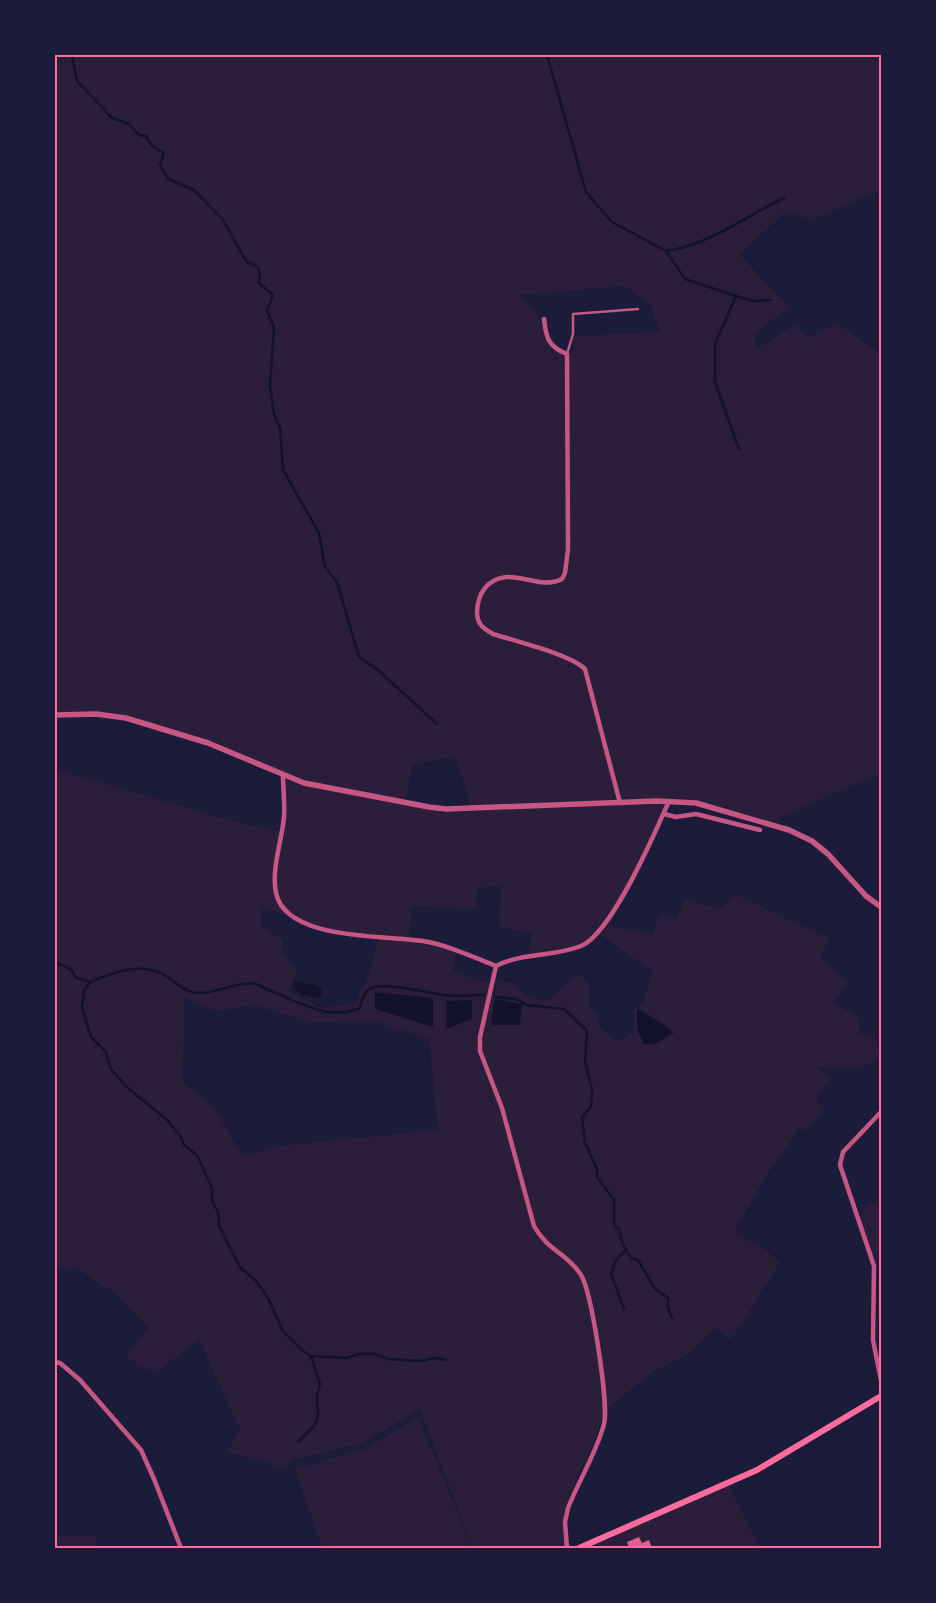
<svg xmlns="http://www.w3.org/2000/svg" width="936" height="1603" viewBox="0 0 936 1603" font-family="'PT Sans',sans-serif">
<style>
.green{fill:#2a1e3b;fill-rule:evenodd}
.water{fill:#12122b}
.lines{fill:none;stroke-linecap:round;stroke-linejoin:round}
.stream{stroke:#12122b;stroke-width:2.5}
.building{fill:#dd5f8e}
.service{stroke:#c65784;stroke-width:2.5}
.minor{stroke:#c65784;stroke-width:4.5}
.tertiary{stroke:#c65784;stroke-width:5.5}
.secondary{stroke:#ff6b9d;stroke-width:6}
.neatline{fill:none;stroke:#ff6b9d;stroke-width:2}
</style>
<rect width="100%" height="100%" fill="#1b1b3a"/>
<g class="green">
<path d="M55 55H881V191L867 195 813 220 785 212 740 255 789 307 753 335 758 348 796 324 807 338 837 323 881 354V773L766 823 696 803 669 801 607 924 652 935 660 914 677 919 684 899 719 909 737 895 830 939 820 958 847 982 834 1003 858 1017 860 1033 873 1038 881 1046V1064L877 1060 864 1067H816L830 1078 816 1100 825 1109 806 1131 799 1126 798 1131 766 1176 734 1233 765 1249 780 1263 731 1340 716 1328 690 1353 651 1373 611 1406H606C600 1420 597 1435 591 1449 575 1484 557 1508 567 1548H473L420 1409 362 1443 293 1460 285 1466 273 1468 271 1464 227 1452 240 1430 199 1339 155 1373 125 1357 148 1328 114 1292 96 1282 76 1267 55 1272V769L228 820 281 832 283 775C223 749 163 723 97 714 84 713 69 715 55 715ZM624 286 649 303 660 332 573 336 574 352 552 351 540 317 519 295ZM456 756 471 808 429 807 405 803 412 765ZM501 886 499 928 532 932 529 956 582 946 598 933 652 971 643 1002 634 1009V1032L616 1042 598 1025V1014L589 1005V985L581 974C564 980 562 992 546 1001L527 996 511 983 497 980 494 998H490L492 984 453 972 456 951 425 941 409 940 412 906 476 909 478 888ZM261 906 317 927 378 939 371 970 355 1004 321 1008 288 991 297 971 282 953 283 940 261 926ZM184 999 217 1011 252 1005 311 1022 373 1021 429 1039 438 1130 277 1146 243 1156 212 1105 183 1083Z"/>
<path d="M881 1198V1259L871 1256 859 1222 864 1208Z"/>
<path d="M418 1417 472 1548H322L295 1469 367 1448Z"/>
<path d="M728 1484 760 1548H579Z"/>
<path d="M55 1536H95L97 1548H55Z"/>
</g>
<g class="water">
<path d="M294 981 318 986 322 991 320 997C310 999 300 994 293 988Z"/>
<path d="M375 992 433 998V1027L375 1009Z"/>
<path d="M495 999 522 1004 520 1025H493L491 1022Z"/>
<path d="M472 1000V1019L446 1029V1001Z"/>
<path d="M637 1009C646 1012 667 1027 674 1033L655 1044H644L637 1029Z"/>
</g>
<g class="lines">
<g class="stream">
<path d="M72 55 77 81 112 118 129 124 139 135 146 136 152 146 164 153 160 165 168 179 194 190 223 220 246 261 258 267 260 274 259 283 273 295 267 311 274 327 270 386 274 414 280 428 283 470 319 533 325 567 337 582 359 657 378 670 437 724"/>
<path d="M547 55 586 192 612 222 666 251 685 279 736 296 715 344V382L739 449"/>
<path d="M666 251C709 245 746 216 784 198"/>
<path d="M736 296 753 301 771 300"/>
<path d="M55 962 72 970 75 977 90 982 84 991 82 1008 91 1037 106 1052 111 1069 128 1088 166 1119 180 1135 184 1145 197 1155 212 1188V1201L218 1212 219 1225 227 1242 240 1267 257 1282 268 1298 283 1331 303 1351 311 1356 346 1358 359 1354H374L387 1359 421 1361 434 1358 446 1360"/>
<path d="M90 982C114 972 145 960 169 978 178 985 188 993 199 993 219 993 235 981 256 984 259 985 263 987 266 989 297 1000 326 1022 360 1008 362 1000 363 992 371 988 386 982 428 993 444 995 457 997 471 995 484 995"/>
<path d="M496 997 516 999 527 1005 564 1009 587 1031 585 1062 592 1089 591 1107 582 1117 585 1143 597 1169V1177L614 1200V1225L620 1230C620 1241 625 1249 631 1258L638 1260 655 1289 668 1298V1308L672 1318"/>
<path d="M624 1309 611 1274 616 1260 626 1250"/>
<path d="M298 1442 315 1425 318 1416 317 1395 320 1384 311 1356"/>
</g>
</g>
<path class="building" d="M639 1537 642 1543 649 1540 652 1548H629L627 1542Z"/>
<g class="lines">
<path class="service" d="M567 354 573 334V314L638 309"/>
<g class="minor">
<path d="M544 319C546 337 548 347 567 354L568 549 565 573 562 579C538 592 506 562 485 588 479 595 477 604 477 614 478 625 484 629 493 634 515 641 569 654 585 669L620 803"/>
<path d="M283 775C283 789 285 803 284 817 282 840 271 870 276 893 286 941 386 935 423 941 448 945 473 957 496 966 523 952 554 957 581 946 612 933 655 833 669 801"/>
<path d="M664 814 676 817 696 814 760 830"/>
<path d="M496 966 480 1037V1051L502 1108 534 1226C547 1250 569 1255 581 1275 592 1293 609 1405 604 1424 596 1454 579 1480 568 1508L565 1522 567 1548"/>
<path d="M881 1112 843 1152 840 1165 874 1266 873 1340 881 1380"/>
<path d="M55 1362 60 1363 80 1380 141 1450 154 1479 181 1548"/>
</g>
<path class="tertiary" d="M55 715 96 714 126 718 208 743 304 783 429 807 446 809 657 801 696 803 789 830 812 841 828 854 866 896 881 907"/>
<path class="secondary" d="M579 1548 757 1470 881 1396"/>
</g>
<rect width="936" height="1603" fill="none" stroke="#1b1b3a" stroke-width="112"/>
<rect x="56" y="56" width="824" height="1491" class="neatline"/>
</svg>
